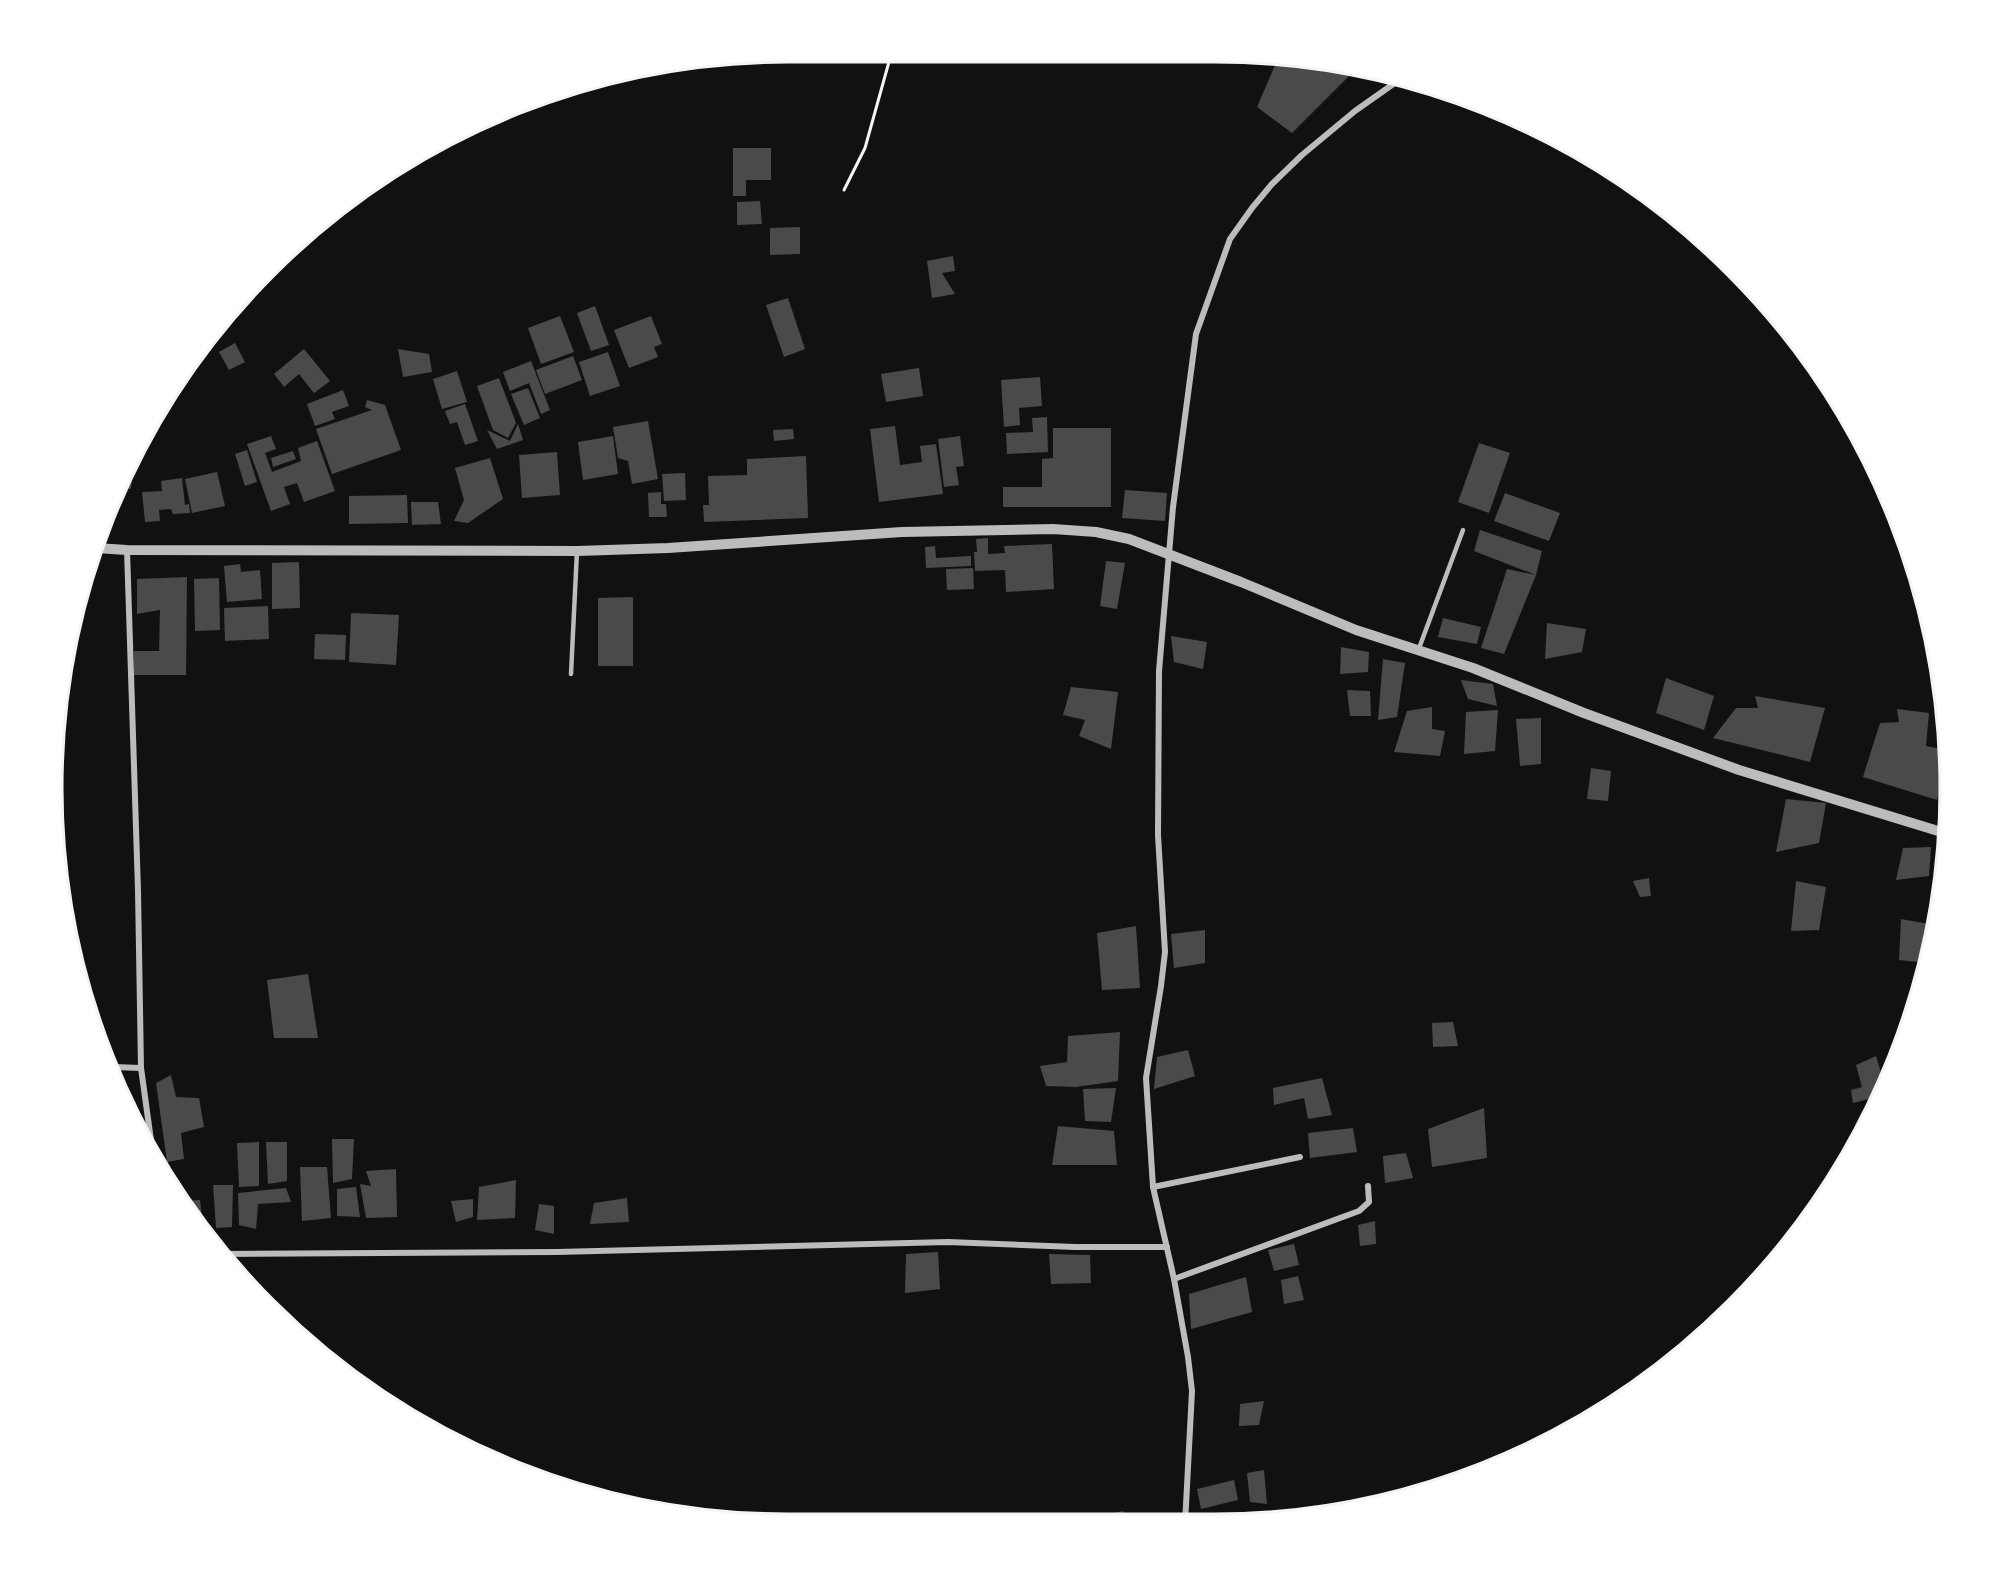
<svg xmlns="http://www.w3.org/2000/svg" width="2001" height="1576" viewBox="0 0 2001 1576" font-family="Barlow,sans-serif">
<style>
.building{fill:#4a4a4a}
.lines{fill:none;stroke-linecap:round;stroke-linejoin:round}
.path{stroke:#f5f5f5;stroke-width:3}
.service{stroke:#bcbcbc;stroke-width:4.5}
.minor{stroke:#bcbcbc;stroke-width:6}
.tertiary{stroke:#bcbcbc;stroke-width:10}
.rim{fill:none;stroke:#f5f5f5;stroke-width:3}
</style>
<rect width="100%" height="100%" fill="#111"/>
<g class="building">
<path d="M1279 56 1345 69 1351 74 1292 133 1257 107Z"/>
<path d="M733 148H771V180H746V196H733Z"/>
<path d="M760 201 762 224 737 225V202Z"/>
<path d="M800 227V254L770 255V228Z"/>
<path d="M953 256 955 271 942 273 955 294 932 298 927 261Z"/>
<path d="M788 298 805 349 784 357 766 305Z"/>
<path d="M595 306 609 345 591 351 577 313Z"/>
<path d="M560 316 574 352 541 364 528 328Z"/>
<path d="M651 316 662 344 654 347 658 357 629 368 614 330Z"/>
<path d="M235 343 245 362 229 370 219 352Z"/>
<path d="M304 349 330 381 314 393 299 374 284 387 274 374Z"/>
<path d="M398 349 429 354 432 372 403 377Z"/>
<path d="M608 352 620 386 590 396 579 362Z"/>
<path d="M573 356 582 380 545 394 536 370Z"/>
<path d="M531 361 550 410 541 414 529 383 510 391 503 372Z"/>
<path d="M919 368 923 396 886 402 881 374Z"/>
<path d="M457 371 467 402 442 409 433 379Z"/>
<path d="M1040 377 1042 406 1019 408 1020 425 1004 427 1001 380Z"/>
<path d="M499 378 516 423 508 438 493 430 477 386Z"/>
<path d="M528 388 540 418 524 425 511 394Z"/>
<path d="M343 390 349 406 332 412 335 419 315 426 307 404Z"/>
<path d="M367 400 385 405 401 450 332 474 316 429 372 410 365 407Z"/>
<path d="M465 404 478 441 465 445 457 422 450 424 445 411Z"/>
<path d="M1047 417 1048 452 1007 454 1006 433 1033 432 1032 418Z"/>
<path d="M648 421 658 479 632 484 628 461 618 458 613 427Z"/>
<path d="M518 424 523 440 497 449 487 430 510 441Z"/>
<path d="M895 426 900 465 922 462 920 446 936 444 943 494 879 502 870 429Z"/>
<path d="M1053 428H1111V507H1003V487H1042V459L1053 458Z"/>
<path d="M793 429 794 439 774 441 773 430Z"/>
<path d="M271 436 276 449 265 453 272 472 301 461 298 448 317 441 335 491 304 502 297 483 284 487 290 504 271 511 247 444Z"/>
<path d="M613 436 618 474 583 480 578 442Z"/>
<path d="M960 436 964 466 956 467 959 485 944 487 938 439Z"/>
<path d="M1479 443 1510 453 1489 513 1458 502Z"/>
<path d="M247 450 257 482 245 486 235 454Z"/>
<path d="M293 451 296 459 273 467 271 458Z"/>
<path d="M557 452 560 495 522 498 519 455Z"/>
<path d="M806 456 808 518 704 522 703 505H709L708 476 747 475V459Z"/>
<path d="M134 457 131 489 121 488Z"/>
<path d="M490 458 503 499 468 523 454 521 464 500 455 468Z"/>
<path d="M217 472 225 506 192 513 185 479Z"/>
<path d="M685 473 686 500 664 501 662 474Z"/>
<path d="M182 478 185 505 189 504 190 513 173 514 171 509 159 510 160 521 145 522 142 492 162 491 161 481Z"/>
<path d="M1125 490 1167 493 1165 521 1122 518Z"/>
<path d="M661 492V504H666L667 517H649L648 493Z"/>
<path d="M1505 493 1560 513 1549 541 1494 521Z"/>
<path d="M407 495 408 523 349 524V496Z"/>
<path d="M411 502H438L441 524 412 525Z"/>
<path d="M1480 530 1542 551 1536 575 1504 654 1481 648 1507 569 1536 575 1474 551Z"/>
<path d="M988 538V554L1005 553 1004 546 1052 544 1054 589 1006 592 1005 570 975 571 974 552H977L976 539Z"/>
<path d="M935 546 936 558 971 556V566L926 568 925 547Z"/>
<path d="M1106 561 1125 563 1117 609 1100 606Z"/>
<path d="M299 562 300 608 272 609V563Z"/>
<path d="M240 564 241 572 260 570 262 599 227 602 224 566Z"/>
<path d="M973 568 974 589 947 590 946 569Z"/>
<path d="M187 577 186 675H134V651H159L160 610 137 614V579Z"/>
<path d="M219 578 220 630 195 631 194 579Z"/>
<path d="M633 597V666H598V598Z"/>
<path d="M268 606 269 639 225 641 224 608Z"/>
<path d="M351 613 399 615 396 665 349 662Z"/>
<path d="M1443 618 1481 627 1477 644 1438 637Z"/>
<path d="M1547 623 1586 629 1582 652 1545 659Z"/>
<path d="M315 634 346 635 345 660 314 659Z"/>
<path d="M1171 636 1207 642 1203 669 1174 662Z"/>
<path d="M1341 647 1369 652 1368 672 1340 674Z"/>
<path d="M1383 659 1405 663 1397 717 1378 720Z"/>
<path d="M1666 678 1714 696 1704 730 1656 713Z"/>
<path d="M1461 680 1493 684 1497 706 1468 699Z"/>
<path d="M1071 687 1118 692 1111 749 1079 736 1085 720 1063 715Z"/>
<path d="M1347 690 1370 691 1371 716H1350Z"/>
<path d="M1755 696 1825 708 1810 762 1713 738 1736 708H1758Z"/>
<path d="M1432 707V729L1445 731 1440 756 1394 752 1407 711Z"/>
<path d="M1897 709 1929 713 1926 746 1946 750V761L1937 800 1863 777 1880 723 1899 722Z"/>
<path d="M1498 710 1495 751 1464 754 1466 712Z"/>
<path d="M1541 718V764L1520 766 1516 719Z"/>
<path d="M1591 768 1611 771 1608 801 1587 799Z"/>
<path d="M1786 799 1826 803 1819 843 1776 852Z"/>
<path d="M1931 847 1929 876 1896 880 1903 848Z"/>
<path d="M1939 851 1946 852 1940 885 1936 884Z"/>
<path d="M1649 878 1651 896 1640 897 1633 881Z"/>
<path d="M1796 881 1826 887 1819 930 1791 931Z"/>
<path d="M1901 919 1929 924 1932 937 1927 963 1899 960Z"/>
<path d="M1136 926 1140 988 1102 990 1097 933Z"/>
<path d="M1205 930V963L1174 968 1171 934Z"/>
<path d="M308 974 318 1038H274L267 980Z"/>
<path d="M1453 1022 1458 1046 1433 1047 1432 1023Z"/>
<path d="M1120 1032 1118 1081 1076 1087 1046 1086 1040 1066 1067 1062 1068 1036Z"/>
<path d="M1188 1050 1195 1076 1154 1089 1157 1057Z"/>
<path d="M1876 1056 1885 1086 1881 1096 1853 1103 1851 1090 1862 1087 1856 1065Z"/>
<path d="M171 1075 176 1097 199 1098 204 1127 181 1133 184 1159 167 1162 156 1083Z"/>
<path d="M1322 1078 1332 1115 1308 1119 1304 1098 1274 1105 1273 1088Z"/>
<path d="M1116 1088 1111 1122 1085 1121 1083 1089Z"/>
<path d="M1484 1108 1487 1158 1432 1167 1428 1129Z"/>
<path d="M1058 1126 1114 1131 1117 1165H1052Z"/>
<path d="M1353 1128 1357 1152 1310 1158 1308 1133Z"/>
<path d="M332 1139H354L352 1179 333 1183Z"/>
<path d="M259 1142V1186L239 1187 237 1143Z"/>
<path d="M266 1142H287V1181L268 1184Z"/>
<path d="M1406 1153 1413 1178 1385 1183 1383 1156Z"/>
<path d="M300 1167H327L331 1218 302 1221Z"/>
<path d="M396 1169 397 1217 366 1218 360 1184 371 1186 366 1171Z"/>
<path d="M516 1180 515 1218 477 1220 479 1187Z"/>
<path d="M213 1185H233L232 1227 216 1228Z"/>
<path d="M356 1187 360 1217 337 1216V1189Z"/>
<path d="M286 1188 291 1202 258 1204 256 1229 239 1225 238 1193Z"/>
<path d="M627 1198 629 1222 590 1224 594 1203Z"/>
<path d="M473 1199V1217L456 1222 451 1201Z"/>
<path d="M200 1200 203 1227H200L181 1201Z"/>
<path d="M539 1204 554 1206V1234L535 1230Z"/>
<path d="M1375 1221 1376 1244 1360 1246 1358 1225Z"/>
<path d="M1294 1244 1299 1265 1274 1271 1268 1250Z"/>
<path d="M938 1252 940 1289 905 1293 906 1254Z"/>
<path d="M1049 1254 1090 1255 1091 1283 1051 1284Z"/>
<path d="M1298 1276 1304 1300 1284 1304 1281 1280Z"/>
<path d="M1246 1277 1252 1312 1191 1329 1189 1294Z"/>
<path d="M1264 1401 1259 1425 1239 1426 1240 1404Z"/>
<path d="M1264 1470 1267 1504 1250 1502 1247 1473Z"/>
<path d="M1234 1480 1238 1500 1201 1509 1197 1489Z"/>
<path d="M1123 1511 1126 1524H1079L1078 1520Z"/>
</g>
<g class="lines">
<path class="path" d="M844 190 865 148 892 51"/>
<g class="service">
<path d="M1418 651 1463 530"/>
<path d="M571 674 577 551"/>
</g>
<g class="minor">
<path d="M127 550 138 890 141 1068 154 1162"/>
<path d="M113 1067 141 1068"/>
<path d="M1153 1187 1300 1157"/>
<path d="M220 1254 557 1252 948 1242 1075 1247H1167"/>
<path d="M1174 1279 1359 1211 1369 1202 1368 1186"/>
<path d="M1185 1524 1192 1391 1188 1357 1174 1279 1153 1187 1146 1078 1161 986 1165 952 1158 835 1159 671 1173 507 1196 334 1230 239 1252 208 1272 184 1302 155 1355 111 1399 80"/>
</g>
<path class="tertiary" d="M96 548 127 550 577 551 668 548 902 532 1053 529 1096 532 1129 539 1241 582 1356 630 1473 668 1584 713 1739 770 1948 834"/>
</g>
<path d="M0 0H2001V1576H0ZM788 62H1214A726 726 0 0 1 1940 788V788A726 726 0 0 1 1214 1514H788A726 726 0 0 1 62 788V788A726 726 0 0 1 788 62Z" fill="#fff" fill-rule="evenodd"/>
<path class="rim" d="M788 62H1214A726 726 0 0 1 1940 788V788A726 726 0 0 1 1214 1514H788A726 726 0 0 1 62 788V788A726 726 0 0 1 788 62Z"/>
</svg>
